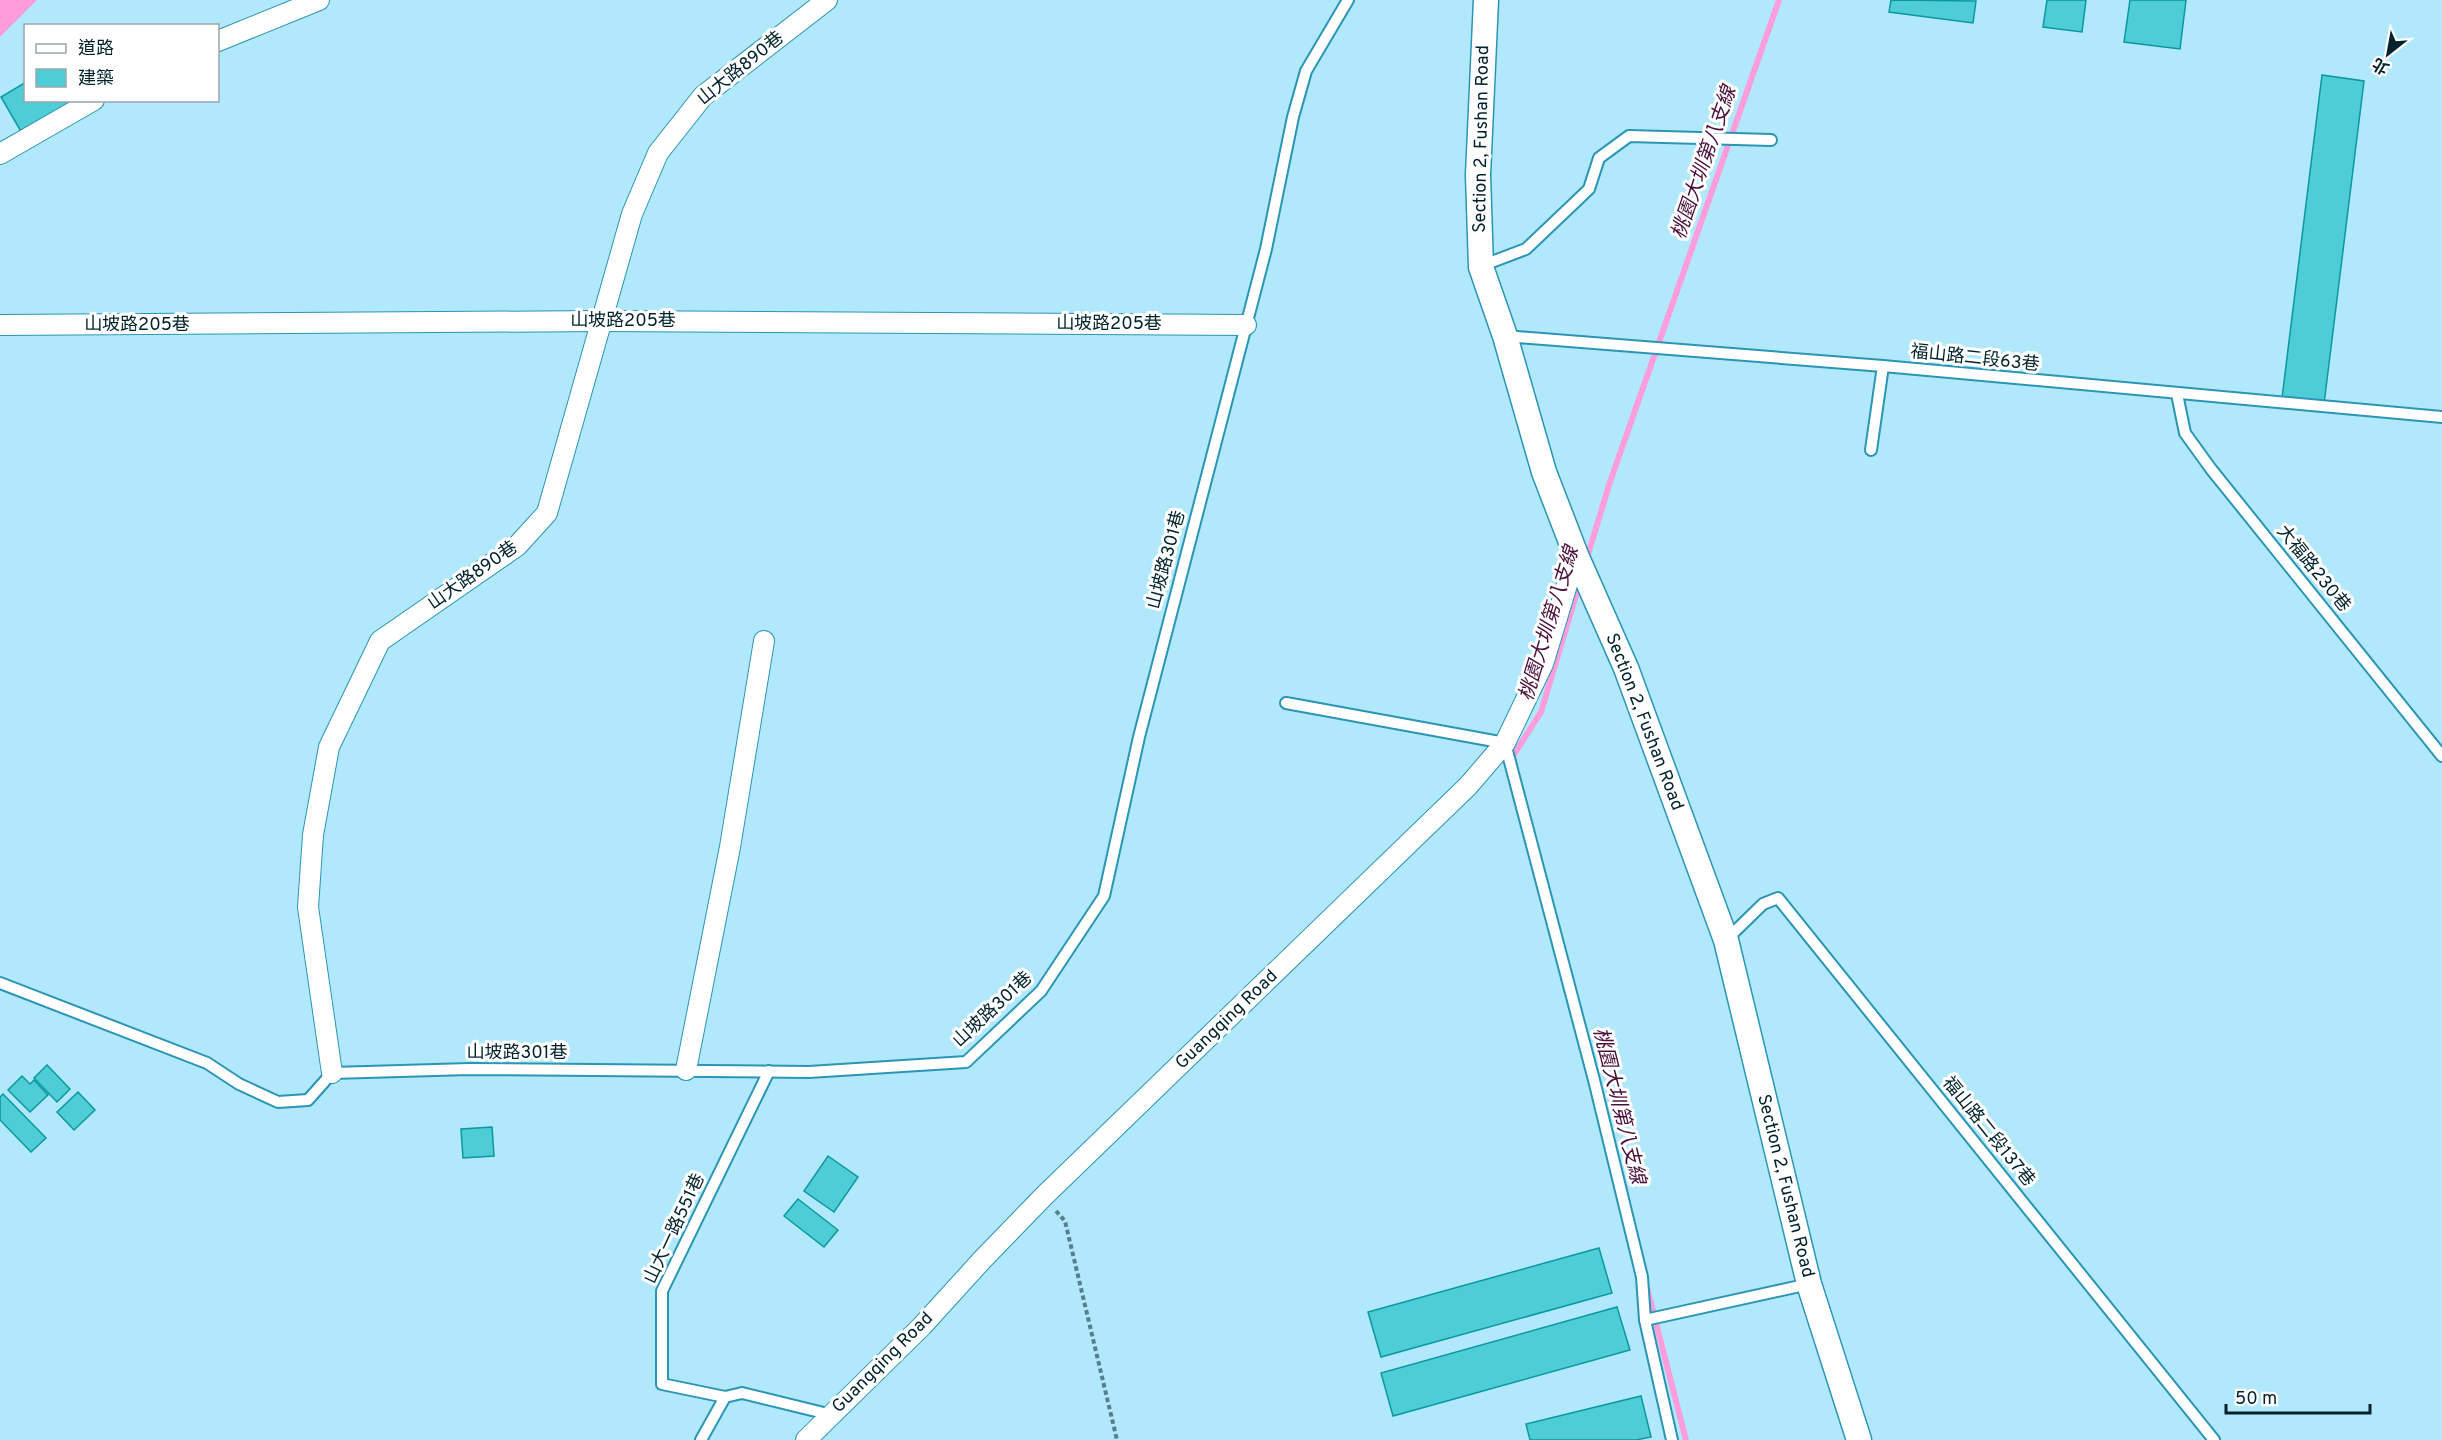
<svg xmlns="http://www.w3.org/2000/svg" width="2442" height="1440" viewBox="0 0 2442 1440" font-family="Overpass,'Noto Sans TC',sans-serif">
<style>
.water{fill:#fe9ddb}
.lines{fill:none;stroke-linecap:round;stroke-linejoin:round}
.stream{stroke:#fe9ddb;stroke-width:6}
.building{fill:#4fcdd6;stroke:#0a98a0;stroke-width:1.5}
.service-casing{stroke:#2a95b4;stroke-width:14}
.minor-casing{stroke:#2a95b4;stroke-width:22}
.tertiary-casing{stroke:#2a95b4;stroke-width:27}
.path{stroke:#557f8e;stroke-width:4;stroke-dasharray:4.5 3;stroke-linecap:butt}
.service{stroke:#fff;stroke-width:10}
.minor{stroke:#fff;stroke-width:20}
.tertiary{stroke:#fff;stroke-width:24}
.labels{text-anchor:middle;dominant-baseline:central;stroke-width:6;stroke-linejoin:round;paint-order:stroke}
.street-label{font-size:18px;fill:#01212b;stroke:#fff}
.water-label{font-size:20px;font-style:italic;fill:#4a0f39;stroke:#fff}
</style>
<rect width="100%" height="100%" fill="#b1e8fc"/>
<path class="water" d="M0 0H37L0 37Z"/>
<g class="lines">
<g class="stream">
<path d="M1586 561 1610 482 1779 0"/>
<path d="M1514 762 1513 756 1541 712 1580 582"/>
<path d="M1646 1284 1686 1440"/>
</g>
</g>
<g class="building">
<path d="M1891 0 1976 1 1973 23 1889 12Z"/>
<path d="M2047 0H2086L2082 32 2043 27Z"/>
<path d="M2130 0H2186L2180 49 2124 42Z"/>
<path d="M2322 75 2364 81 2324 404 2282 398Z"/>
<path d="M26 82V100H59L60 102 81 100 23 135 1 97Z"/>
<path d="M47 1065 70 1089 57 1102 34 1078Z"/>
<path d="M22 1076 30 1084 34 1080 48 1095 30 1112 8 1090Z"/>
<path d="M78 1092 95 1110 74 1130 57 1112Z"/>
<path d="M3 1094 46 1138 31 1152 0 1120V1097Z"/>
<path d="M492 1127 494 1156 463 1158 461 1129Z"/>
<path d="M828 1156 858 1177 834 1212 804 1191Z"/>
<path d="M798 1199 838 1230 824 1247 784 1216Z"/>
<path d="M1599 1248 1612 1293 1381 1357 1368 1312Z"/>
<path d="M1617 1307 1630 1350 1393 1416 1381 1373Z"/>
<path d="M1641 1396 1651 1437 1636 1440H1530L1526 1424Z"/>
</g>
<g class="lines">
<defs>
<g id="service">
<path d="M1481 266 1526 249 1589 189 1599 158 1629 136 1771 140"/>
<path d="M1505 336 1883 366 2442 417"/>
<path d="M2177 394 2185 433 2211 469 2442 756"/>
<path d="M1871 450 1883 366"/>
<path d="M1286 703 1505 743 1594 1080 1642 1277 1645 1320 1672 1440"/>
<path d="M1726 940 1763 904 1778 898 2214 1440"/>
<path d="M0 983 207 1063 239 1084 278 1102 308 1100 332 1073 469 1069 809 1072 966 1062 1041 991 1104 896 1139 737 1266 249 1293 117 1306 71 1348 0"/>
<path d="M769 1071 662 1291V1384L725 1397 742 1393 832 1415"/>
<path d="M1645 1320 1809 1284"/>
<path d="M701 1440 725 1397"/>
</g>
<g id="minor">
<path d="M218 41 319 0"/>
<path d="M0 154 94 100"/>
<path d="M0 325 603 321 1246 325"/>
<path d="M686 1070 730 847 764 641"/>
<path d="M332 1073 308 907 313 835 329 747 380 641 517 546 547 513 632 214 658 153 703 96 827 0"/>
<path d="M806 1440 922 1326 982 1260 1044 1196 1468 786 1505 743 1543 664 1576 555"/>
</g>
<path id="tertiary" d="M1486 0 1478 175 1481 267 1505 336 1544 472 1576 555 1626 668 1726 940 1809 1284 1859 1440"/>
</defs>
<use href="#service" class="service-casing"/>
<use href="#minor" class="minor-casing"/>
<use href="#tertiary" class="tertiary-casing"/>
<path class="path" d="M1056 1211 1065 1221 1117 1440"/>
<use href="#service" class="service"/>
<use href="#minor" class="minor"/>
<use href="#tertiary" class="tertiary"/>
</g>
<g class="labels">
<g class="street-label">
<text transform="translate(741 69) rotate(-39)">山大路890巷</text>
<text transform="translate(1482 139) rotate(-89)">Section 2, Fushan Road</text>
<text x="623" y="321">山坡路205巷</text>
<text x="1109" y="324">山坡路205巷</text>
<text x="137" y="325">山坡路205巷</text>
<text transform="translate(1975 359) rotate(6)">福山路二段63巷</text>
<text transform="translate(1167 560) rotate(-75)">山坡路301巷</text>
<text transform="translate(2313 569) rotate(51)">大福路230巷</text>
<text transform="translate(473 576) rotate(-35)">山大路890巷</text>
<text transform="translate(1644 722) rotate(69)">Section 2, Fushan Road</text>
<text transform="translate(993 1010) rotate(-43)">山坡路301巷</text>
<text transform="translate(1227 1020) rotate(-44)">Guangqing Road</text>
<text x="517" y="1053">山坡路301巷</text>
<text transform="translate(1988 1132) rotate(51)">福山路二段137巷</text>
<text transform="translate(1785 1186) rotate(76)">Section 2, Fushan Road</text>
<text transform="translate(675 1229) rotate(-65)">山大一路551巷</text>
<text transform="translate(883 1363) rotate(-45)">Guangqing Road</text>
</g>
<g class="water-label">
<text transform="translate(1705 163) rotate(-71)">桃園大圳第八支線</text>
<text transform="translate(1550 624) rotate(-73)">桃園大圳第八支線</text>
<text transform="translate(1618 1106) rotate(76)">桃園大圳第八支線</text>
</g>
</g>
<rect x="24" y="24" width="195" height="78" fill="#ffffff" stroke="#99a6aa" stroke-width="1.5"/>
<rect x="36" y="44" width="30" height="9" fill="#ffffff" stroke="#99a6aa" stroke-width="1.5"/>
<text x="78" y="54" font-size="18" fill="#01212b">道路</text>
<rect x="36" y="69" width="30" height="18" fill="#4fcdd6" stroke="#99a6aa" stroke-width="1.5"/>
<text x="78" y="84" font-size="18" fill="#01212b">建築</text>
<g transform="translate(2388 54) rotate(211)" stroke="#ffffff" stroke-width="4.5" paint-order="stroke">
<path d="M0-4.5L10 22L0 15L-10 22Z" fill="#01212b"/>
<text y="-9" font-size="16" font-weight="bold" text-anchor="middle" fill="#01212b">北</text>
</g>
<path d="M2226 1404v9h144v-9" fill="none" stroke="#01212b" stroke-width="3"/>
<text x="2235" y="1404" font-size="18" fill="#01212b" stroke="#ffffff" stroke-width="4.5" paint-order="stroke">50 m</text>
</svg>
